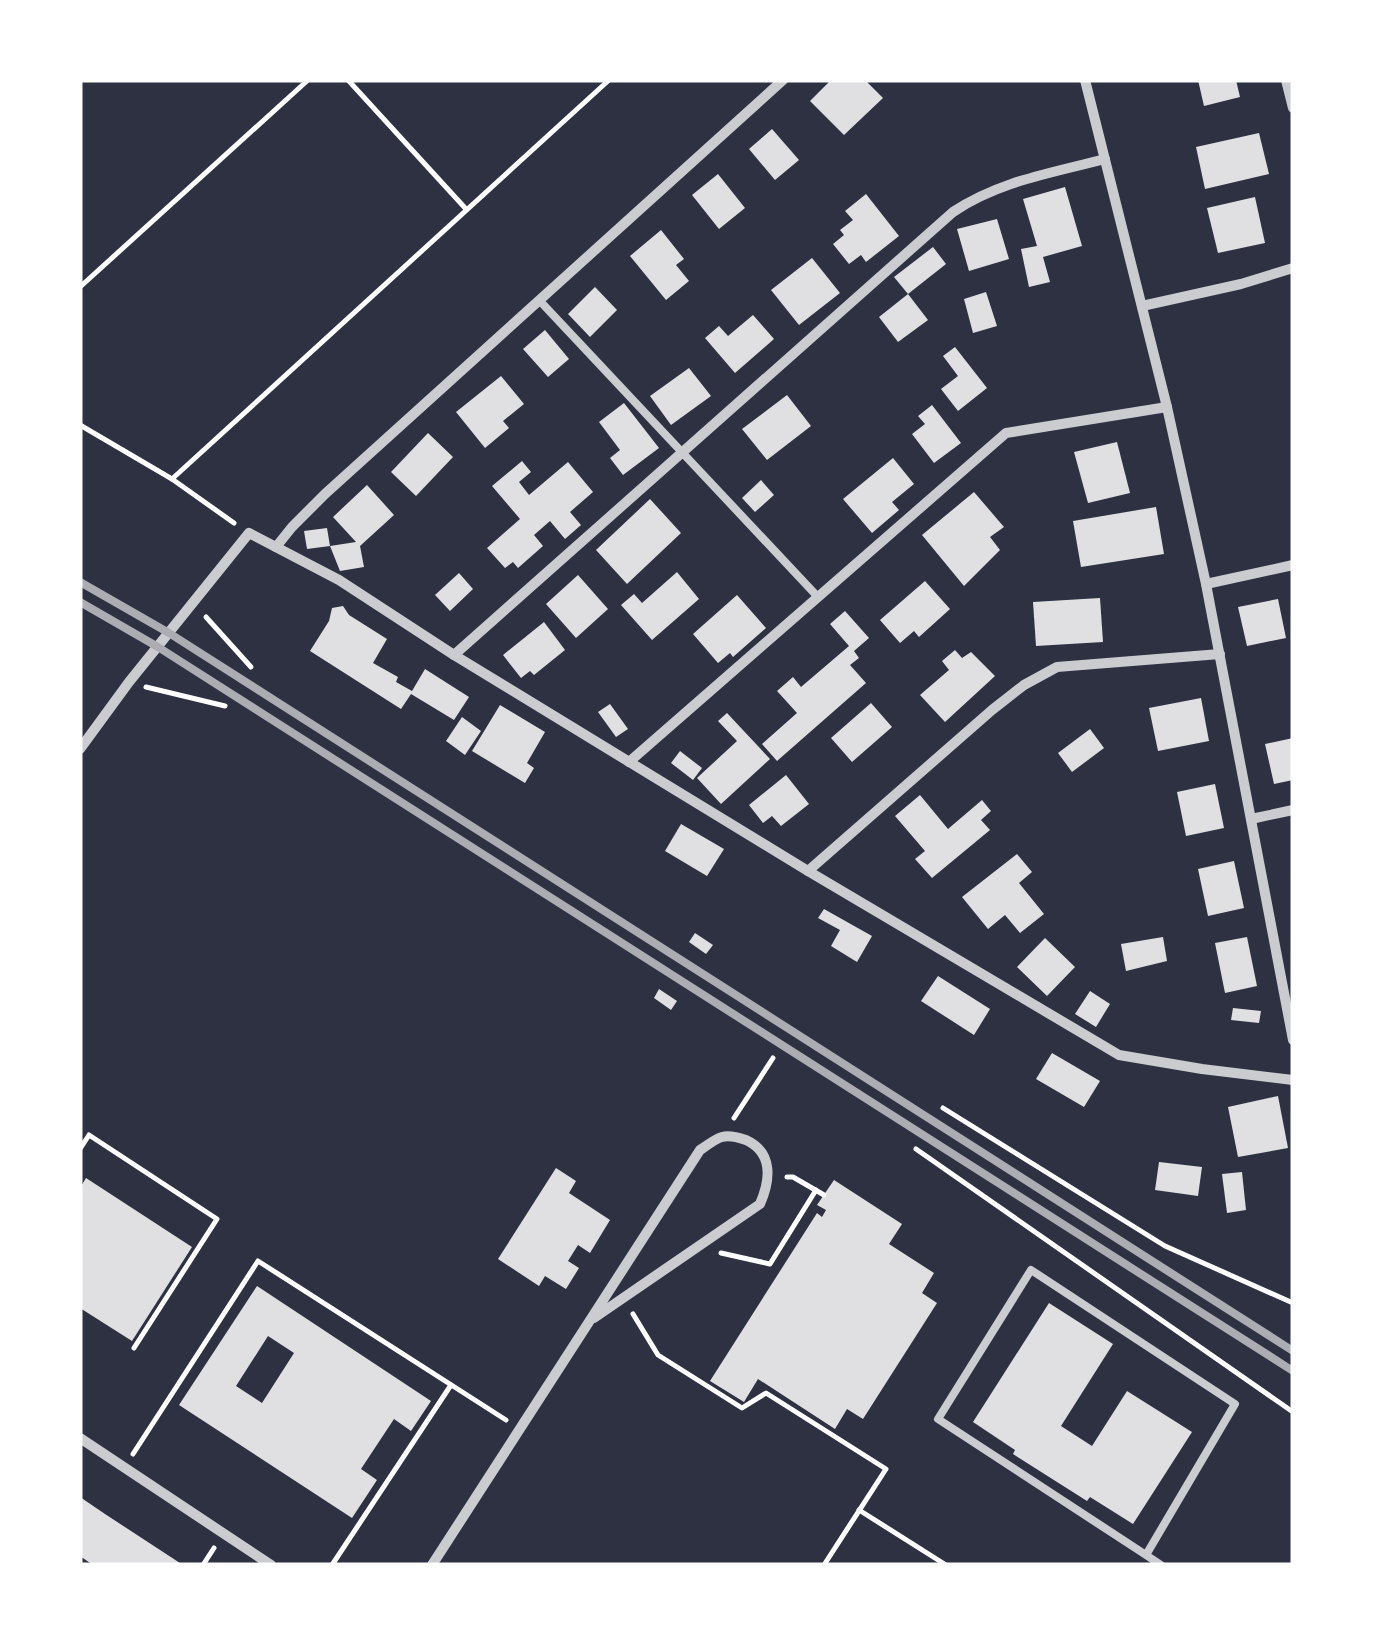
<svg xmlns="http://www.w3.org/2000/svg" width="1373" height="1645" viewBox="0 0 1373 1645" font-family="Merriweather,serif">
<style>
.building{fill:#e0e0e3;fill-rule:evenodd}
.lines{fill:none;stroke-linecap:round;stroke-linejoin:round}
.path{stroke:#fff;stroke-width:5}
.service{stroke:#caccd0;stroke-width:8}
.minor{stroke:#caccd0;stroke-width:10}
.rail{stroke:#abadb3;stroke-width:8}
</style>
<rect width="100%" height="100%" fill="#2d3142"/>
<g class="building">
<path d="M831 80H865L883 98 844 135 810 101Z"/>
<path d="M1198 80H1236L1240 97 1204 106Z"/>
<path d="M772 129 799 160 775 180 749 149Z"/>
<path d="M1259 133 1269 174 1205 189 1196 147Z"/>
<path d="M718 174 745 208 719 229 692 195Z"/>
<path d="M1065 187 1082 246 1043 257 1050 282 1029 287 1021 249 1037 246 1023 199Z"/>
<path d="M866 194 899 236 866 262 861 255 849 264 833 244 844 235 840 230 853 220 845 211Z"/>
<path d="M1255 197 1265 243 1218 253 1207 208Z"/>
<path d="M997 219 1009 259 969 271 957 229Z"/>
<path d="M661 230 684 259 676 265 689 281 666 300 630 256Z"/>
<path d="M933 247 946 264 908 294 894 277Z"/>
<path d="M812 258 840 293 799 325 771 290Z"/>
<path d="M595 287 617 310 590 337 568 314Z"/>
<path d="M986 292 997 326 973 333 964 299Z"/>
<path d="M908 294 928 320 898 342 879 317Z"/>
<path d="M753 315 774 339 735 373 705 338 719 326 728 336Z"/>
<path d="M545 330 569 359 548 377 523 349Z"/>
<path d="M955 347 987 388 958 411 941 389 958 376 943 356Z"/>
<path d="M689 368 711 396 671 425 650 396Z"/>
<path d="M501 376 524 404 503 421 509 428 485 448 456 412Z"/>
<path d="M787 395 811 426 767 460 742 429Z"/>
<path d="M624 403 659 448 623 475 610 458 620 450 599 422Z"/>
<path d="M932 405 961 443 934 463 912 434 925 424 918 416Z"/>
<path d="M428 433 453 457 416 496 391 472Z"/>
<path d="M1117 442 1130 493 1088 503 1074 452Z"/>
<path d="M893 458 914 484 892 502 899 510 872 533 843 499Z"/>
<path d="M522 461 531 472 519 482 529 495 568 462 593 492 570 512 581 525 565 539 550 521 534 535 543 546 518 568 513 562 505 568 487 548 520 519 492 486Z"/>
<path d="M761 480 774 495 755 512 742 498Z"/>
<path d="M367 485 394 515 360 546 364 567 340 571 330 546 356 542 333 517Z"/>
<path d="M974 492 1004 527 990 537 1000 550 964 586 922 535Z"/>
<path d="M650 499 681 533 627 584 596 550Z"/>
<path d="M1156 507 1164 554 1081 567 1073 521Z"/>
<path d="M327 528 330 546 307 549 304 531Z"/>
<path d="M677 572 699 599 652 640 621 605 634 594 642 603Z"/>
<path d="M459 573 473 589 450 611 435 595Z"/>
<path d="M578 575 608 609 576 638 546 604Z"/>
<path d="M925 581 950 609 919 637 914 631 900 643 880 620Z"/>
<path d="M737 595 766 628 733 657 730 653 718 663 693 634Z"/>
<path d="M1100 598 1103 642 1036 646 1033 602Z"/>
<path d="M1278 599 1286 638 1247 646 1238 607Z"/>
<path d="M343 606 349 615 387 639 373 663 398 677 396 682 412 691 425 669 469 697 454 720 411 694 401 709 310 651 329 621 332 608Z"/>
<path d="M845 611 869 638 854 651 859 658 850 665 866 683 777 761 762 744 797 713 777 691 793 677 801 687 849 646 830 624Z"/>
<path d="M544 622 565 650 534 675 530 671 521 678 503 655Z"/>
<path d="M955 650 962 658 971 652 995 676 945 722 920 695 949 670 942 661Z"/>
<path d="M1201 698 1209 741 1158 751 1149 708Z"/>
<path d="M871 703 892 727 852 762 831 738Z"/>
<path d="M610 704 628 729 616 737 598 712Z"/>
<path d="M500 705 545 732 527 763 534 768 525 783 472 751Z"/>
<path d="M727 713 770 759 721 804 697 778 737 741 718 721Z"/>
<path d="M462 717 481 731 465 755 446 741Z"/>
<path d="M1090 729 1104 748 1072 772 1058 753Z"/>
<path d="M1293 738V780L1274 784 1265 744Z"/>
<path d="M680 751 702 768 693 780 671 763Z"/>
<path d="M786 775 809 804 781 826 772 816 763 823 749 805Z"/>
<path d="M1215 784 1224 828 1186 836 1177 792Z"/>
<path d="M920 795 948 829 982 800 991 811 981 820 990 830 932 878 915 859 925 851 895 816Z"/>
<path d="M681 824 724 849 707 876 665 851Z"/>
<path d="M1017 854 1032 872 1019 883 1044 914 1020 933 1005 915 988 929 962 897Z"/>
<path d="M1234 861 1244 908 1208 916 1198 869Z"/>
<path d="M824 909 872 936 857 962 831 946 840 930 818 918Z"/>
<path d="M695 933 713 945 706 954 689 942Z"/>
<path d="M1163 937 1167 961 1126 971 1121 944Z"/>
<path d="M1247 937 1257 986 1225 993 1215 943Z"/>
<path d="M1045 938 1075 967 1047 996 1017 967Z"/>
<path d="M938 976 990 1009 974 1035 921 1001Z"/>
<path d="M659 989 677 1001 671 1010 654 998Z"/>
<path d="M1090 991 1110 1004 1096 1027 1075 1014Z"/>
<path d="M1233 1008 1261 1011 1259 1023 1231 1020Z"/>
<path d="M1052 1053 1100 1081 1084 1107 1036 1079Z"/>
<path d="M1278 1096 1288 1148 1238 1157 1228 1107Z"/>
<path d="M1159 1162 1202 1167 1198 1196 1155 1190Z"/>
<path d="M556 1168 576 1181 569 1193 610 1220 590 1253 578 1245 568 1261 579 1268 566 1289 545 1276 539 1286 498 1259Z"/>
<path d="M1242 1172 1246 1210 1227 1213 1222 1174Z"/>
<path d="M86 1178 192 1247 132 1341 80 1308V1188Z"/>
<path d="M834 1180 902 1224 889 1244 934 1273 922 1293 937 1303 863 1419 847 1409 835 1429 758 1379 744 1402 710 1381 817 1213 822 1217 826 1210 817 1205Z"/>
<path d="M257 1286 431 1401 411 1431 394 1419 361 1469 377 1480 352 1518 179 1405ZM268 1336 294 1353 262 1403 236 1386Z"/>
<path d="M1049 1303 1113 1344 1061 1426 1092 1446 1127 1391 1192 1432 1133 1524 1090 1497 1087 1501 1013 1454 1015 1450 973 1422Z"/>
<path d="M80 1497 105 1514 183 1565H93L80 1556Z"/>
</g>
<g class="lines">
<g class="path">
<path d="M348 80 466 209"/>
<path d="M80 287 308 80"/>
<path d="M80 425 172 479 234 523"/>
<path d="M172 479 609 80"/>
<path d="M206 617 251 667"/>
<path d="M146 687 225 706"/>
<path d="M943 1108 1165 1246 1293 1303"/>
<path d="M734 1118 773 1058"/>
<path d="M80 1149 89 1135 217 1219 134 1348"/>
<path d="M916 1149 1293 1412"/>
<path d="M787 1177H793L824 1195"/>
<path d="M721 1253 770 1264 816 1190"/>
<path d="M633 1314 658 1355 742 1408 766 1393 886 1469 824 1565"/>
<path d="M133 1454 258 1261 506 1420"/>
<path d="M859 1510 946 1565"/>
<path d="M203 1565 214 1548"/>
<path d="M332 1565 451 1385"/>
</g>
<g class="service">
<path d="M539 300 817 596"/>
<path d="M1146 1555 1235 1404 1031 1270 938 1419 1146 1555 1161 1565"/>
</g>
<g class="minor">
<path d="M1085 80 1167 407 1206 584 1293 1040"/>
<path d="M1286 80 1293 108"/>
<path d="M1142 306 1241 284 1293 268"/>
<path d="M276 547 292 527 325 494 783 80"/>
<path d="M1206 584 1293 565"/>
<path d="M454 655 953 212C999 181 1052 173 1105 159"/>
<path d="M80 749 129 682 249 533 339 580 454 655 808 871 1119 1055 1202 1069 1293 1080"/>
<path d="M629 762 1006 433 1167 407"/>
<path d="M1251 819 1293 810"/>
<path d="M808 871 992 710 1024 685 1057 667 1220 654"/>
<path d="M80 1438 271 1565"/>
<path d="M432 1565 700 1150C706 1146 715 1139 722 1137 729 1135 740 1138 746 1140 774 1153 770 1181 760 1204L594 1318"/>
</g>
<g class="rail">
<path d="M80 582 169 633 1293 1351"/>
<path d="M80 602 158 647 1293 1371"/>
</g>
</g>
<rect width="1373" height="1645" fill="none" stroke="#ffffff" stroke-width="165"/>
</svg>
